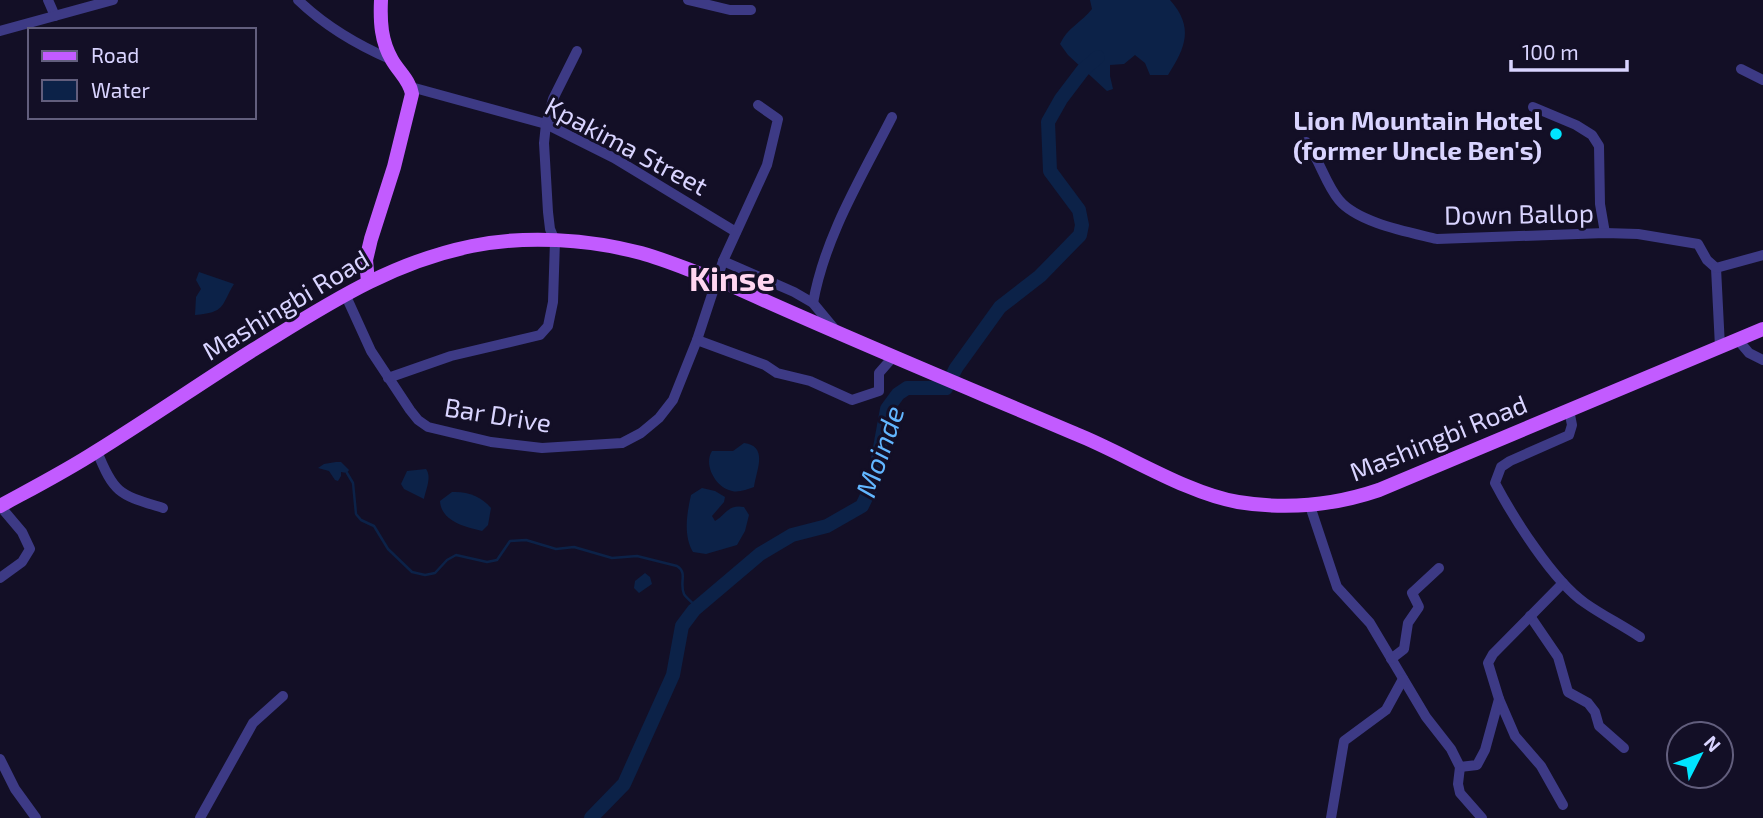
<svg xmlns="http://www.w3.org/2000/svg" width="1763" height="818" viewBox="0 0 1763 818" font-family="'Exo 2',sans-serif">
<style>
.water{fill:#0c2248}
.lines{fill:none;stroke-linecap:round;stroke-linejoin:round}
.stream{stroke:#0c2248;stroke-width:2.5}
.river{stroke:#0c2248;stroke-width:14}
.minor{stroke:#3d3a85;stroke-width:10}
.major{stroke:#c25bff;stroke-width:14}
.major-bridge{stroke:#c25bff;stroke-width:14}
.poi-dot{fill:#00e5ff;stroke:#130f26;stroke-width:2.5}
.labels{text-anchor:middle;dominant-baseline:central;stroke-width:6;stroke-linejoin:round;paint-order:stroke}
.poi-label{font-size:26px;font-weight:bold;fill:#d9d4ff;stroke:#130f26;text-anchor:end}
.street-label{font-size:26px;fill:#d9d4ff;stroke:#130f26}
.water-label{font-size:28px;font-style:italic;fill:#62b6ff;stroke:#130f26}
.district-label{font-size:33px;font-weight:bold;fill:#ffd6f0;stroke:#130f26}
</style>
<rect width="100%" height="100%" fill="#130f26"/>
<g class="water">
<path d="M1090 0H1170C1194 27 1186 47 1168 75H1150L1145 63 1135 55 1124 64 1110 65V76L1113 89 1107 91 1068 55 1060 44C1067 28 1082 22 1092 9Z"/>
<path d="M199 272 234 284C220 307 226 312 195 315L196 297 201 289 196 280Z"/>
<path d="M744 443C769 446 756 471 754 487 747 489 739 493 732 491 716 488 703 465 712 451H733Z"/>
<path d="M336 462H341L349 470 347 473 341 472V476L338 481 335 480 329 471 318 468 324 464Z"/>
<path d="M426 469C432 477 426 489 424 499L404 489 401 484 407 471Z"/>
<path d="M702 488 715 491 725 497 724 502 712 516 715 521C727 514 728 504 744 507L749 515 745 531 737 545 706 554 693 552C683 535 687 513 691 495Z"/>
<path d="M452 492C467 491 481 496 491 508L488 525 482 531C465 527 441 521 440 501Z"/>
<path d="M645 573 650 577 652 584 639 593 634 588 635 581Z"/>
</g>
<g class="lines">
<path class="stream" d="M347 473 353 483 356 514 361 520 374 526 388 549 412 572 425 575 435 573 447 560 456 555 487 562 497 560 510 541 526 540 556 549 574 547 612 558 637 556 677 566C688 573 679 582 684 594 686 598 693 603 697 607"/>
<path class="river" d="M591 818 624 784 673 675 682 626 694 610 760 554 792 535 827 526 862 506 874 481 887 409 898 394 907 388H946L956 368 1000 307 1040 276 1080 235 1082 225 1079 210 1050 171 1048 122 1061 99 1083 70 1098 57"/>
<g class="minor">
<path d="M48 0 55 16"/>
<path d="M298 0C326 27 357 45 392 60"/>
<path d="M688 0 730 10H751"/>
<path d="M0 31 113 0"/>
<path d="M1741 69 1763 80"/>
<path d="M411 87 546 124 614 158 736 232"/>
<path d="M1533 107 1576 125 1592 135 1599 146 1600 204 1605 233"/>
<path d="M1306 142C1320 160 1325 183 1339 200 1358 223 1409 232 1437 239L1605 233 1638 234 1698 244 1707 260 1716 268 1720 347"/>
<path d="M723 261 794 292 813 303 837 332"/>
<path d="M1716 268 1763 255"/>
<path d="M345 294 371 351 410 410 418 420 428 427 491 442 542 448 622 443 641 433 659 418 673 400 697 340 723 261 767 165 778 119 758 105"/>
<path d="M813 303C825 236 861 178 892 117"/>
<path d="M697 340 765 365 777 373 810 381 852 400 879 391V373L893 357"/>
<path d="M1738 340 1749 353 1763 360"/>
<path d="M388 378 451 356 540 335 548 326 553 302 555 241 550 229 548 212 544 143 546 124 553 99 577 51"/>
<path d="M1569 410 1572 425 1569 435 1510 461 1501 467 1495 483C1513 517 1553 581 1585 603 1602 615 1622 625 1640 637"/>
<path d="M97 451C114 495 121 495 163 508"/>
<path d="M1310 506 1337 587 1370 623 1426 717 1451 749 1460 767 1458 784 1460 793 1482 818"/>
<path d="M0 578 22 562 30 549 22 532 0 506"/>
<path d="M1530 616 1558 657 1568 692 1588 703 1595 712 1599 726 1624 748"/>
<path d="M1391 659 1404 649 1408 623 1419 607 1412 593 1439 568"/>
<path d="M1499 699 1515 736 1541 766 1563 805"/>
<path d="M0 759 15 789 36 818"/>
<path d="M1460 767 1477 765 1485 750 1499 699 1488 663 1493 654 1563 583"/>
<path d="M200 818 253 723 283 696"/>
<path d="M1331 818 1344 741 1386 710 1403 679"/>
</g>
<g class="major">
<path d="M368 282 366 260 371 239 394 167 412 94C410 81 399 72 392 60 381 41 380 22 381 0"/>
<path d="M730 285C844 337 961 385 1076 434 1126 454 1186 493 1238 502 1287 510 1332 506 1379 490L1763 329"/>
<path d="M0 506C33 488 66 471 97 451 150 418 201 383 253 350 325 306 388 263 472 246 526 235 588 239 641 253 663 259 684 268 706 276"/>
</g>
<path class="major-bridge" d="M706 276 730 285"/>
</g>
<circle class="poi-dot" cx="1556" cy="134" r="7"/>
<g class="labels">
<g class="poi-label">
<text x="1542" y="119">Lion Mountain Hotel<tspan x="1542" dy="30">(former Uncle Ben's)</tspan></text>
</g>
<g class="street-label">
<text transform="translate(627 145) rotate(28)">Kpakima Street</text>
<text transform="translate(1519 213) rotate(-1)">Down Ballop</text>
<text transform="translate(285 304) rotate(-31)">Mashingbi Road</text>
<text transform="translate(498 414) rotate(9)">Bar Drive</text>
<text transform="translate(1438 437) rotate(-22)">Mashingbi Road</text>
</g>
<g class="water-label">
<text transform="translate(879 451) rotate(-71)">Moinde</text>
</g>
<g class="district-label">
<text x="732" y="278">Kinse</text>
</g>
</g>
<rect x="28" y="28" width="228" height="91" fill="#130f26" stroke="#625e7d" stroke-width="2"/>
<rect x="42" y="51" width="35" height="10" fill="#c25bff" stroke="#625e7d" stroke-width="2"/>
<text x="91" y="63" font-size="21" fill="#d9d4ff">Road</text>
<rect x="42" y="80" width="35" height="21" fill="#0c2248" stroke="#625e7d" stroke-width="2"/>
<text x="91" y="98" font-size="21" fill="#d9d4ff">Water</text>
<g transform="translate(1700 755) rotate(48)"><circle r="33" fill="#130f26" stroke="#625e7d" stroke-width="2"/>
<path d="M0-5L12 26L0 18L-12 26Z" fill="#00e5ff"/>
<text y="-10" font-size="19" font-weight="bold" text-anchor="middle" fill="#d9d4ff">N</text>
</g>
<path d="M1511 60v10h116v-10" fill="none" stroke="#d9d4ff" stroke-width="3.5"/>
<text x="1522" y="60" font-size="21" fill="#d9d4ff" stroke="#130f26" stroke-width="5" paint-order="stroke">100 m</text>
</svg>
